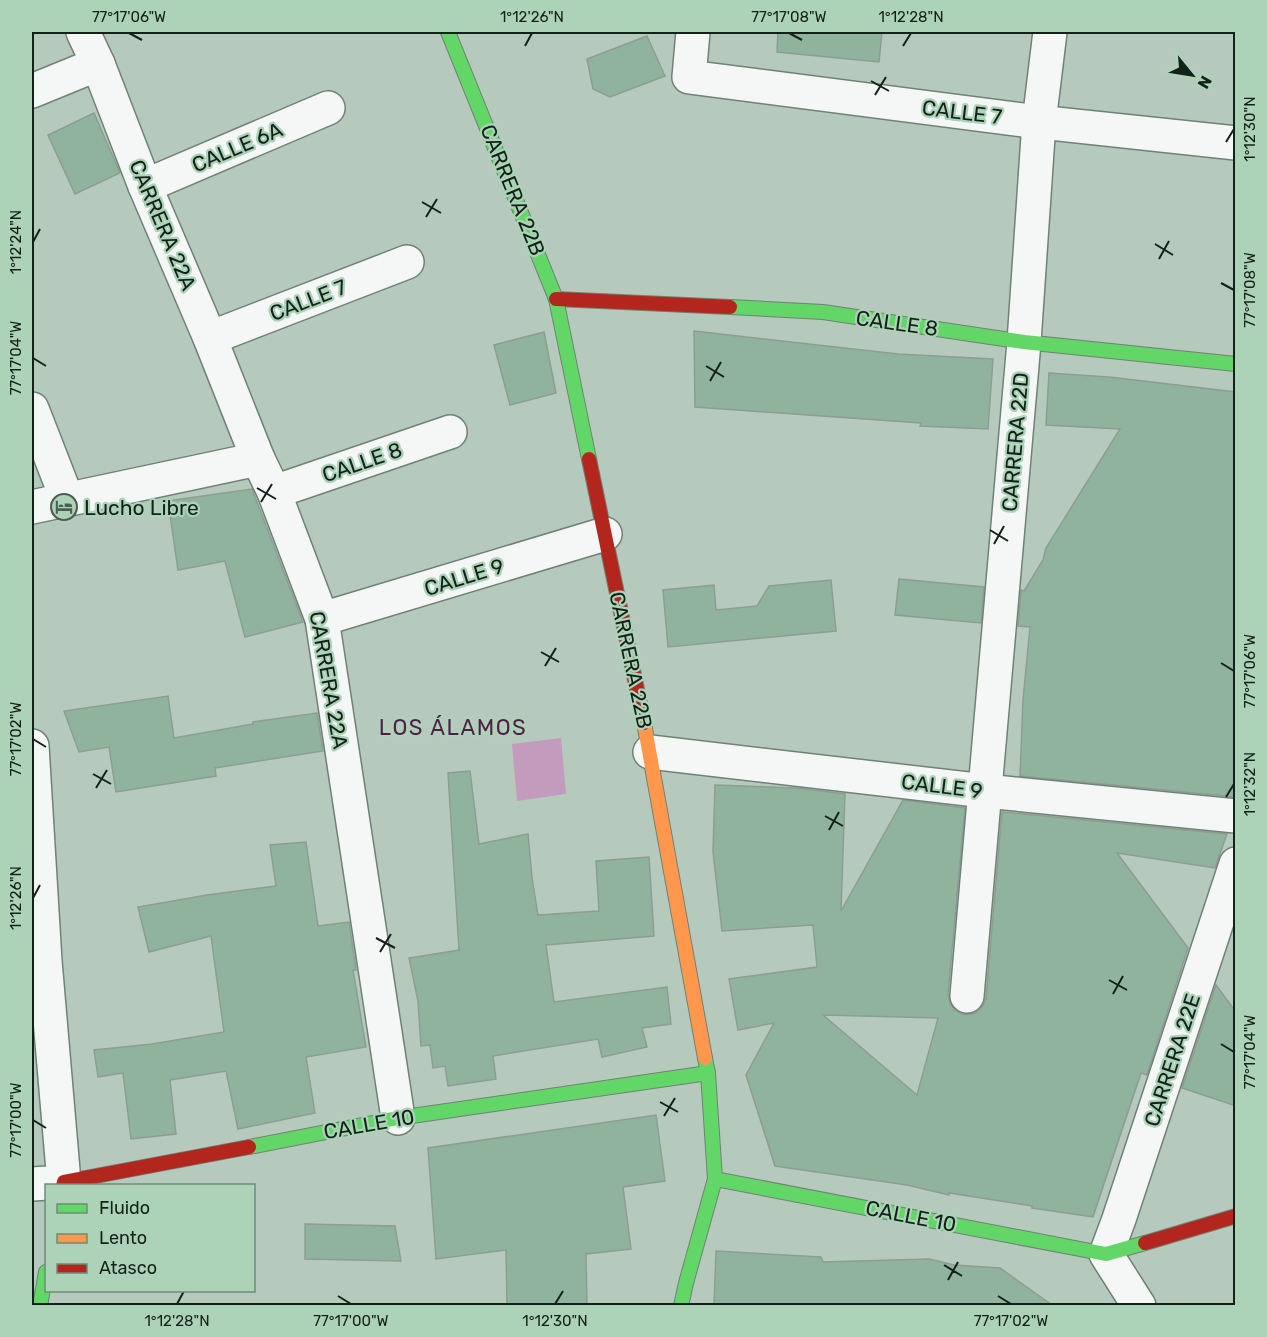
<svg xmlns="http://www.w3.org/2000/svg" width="1267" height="1337" viewBox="0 0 1267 1337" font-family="Rubik,sans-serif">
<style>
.green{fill:#c39bbd}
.building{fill:#90b39e;stroke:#8d9d92;stroke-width:1.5;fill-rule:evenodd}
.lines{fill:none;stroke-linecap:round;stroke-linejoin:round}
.street-casing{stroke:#708176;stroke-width:36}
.fast-casing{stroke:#708176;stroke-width:16}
.slow-casing{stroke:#708176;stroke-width:16}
.jam-casing{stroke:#708176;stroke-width:16}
.street{stroke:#f4f7f5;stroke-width:33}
.fast{stroke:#63d668;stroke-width:14}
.slow{stroke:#ff974d;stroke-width:14}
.jam{stroke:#b3261e;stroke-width:14}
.ticks{fill:none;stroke:#132218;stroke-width:2}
.labels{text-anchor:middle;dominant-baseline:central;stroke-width:4.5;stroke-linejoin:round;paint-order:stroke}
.street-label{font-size:21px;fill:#132218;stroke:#acd3b8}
.poi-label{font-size:21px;fill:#132218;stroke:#acd3b8;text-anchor:start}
.neighbourhood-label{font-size:22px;letter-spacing:1.5px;fill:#521d49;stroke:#acd3b8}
.neatline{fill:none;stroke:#132218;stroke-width:2}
.ticks-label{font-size:15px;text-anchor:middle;fill:#132218}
</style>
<rect width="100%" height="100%" fill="#b5cabc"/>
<path class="green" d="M561 738 566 794 517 801 512 744Z"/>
<g class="building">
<path d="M778 32H882L879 62 777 52Z"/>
<path d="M647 36 665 76 610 97 593 89 587 59Z"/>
<path d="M94 113 120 173 75 194 48 135Z"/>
<path d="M694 331 898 354 993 359 988 429 920 426 921 423 695 407Z"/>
<path d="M544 332 556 393 510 405 494 345Z"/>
<path d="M1049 373 1109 377 1236 392V797L1020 776 1023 700 1030 627 1018 626 1021 590 1024 591 1043 560 1046 548 1120 429 1046 425Z"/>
<path d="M252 489 303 622 245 637 225 561 178 570 168 501Z"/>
<path d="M899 579 984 587 981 623 895 615Z"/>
<path d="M831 580 836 631 668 647 663 590 714 585 716 610 757 606 769 586Z"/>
<path d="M168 696 174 738 253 724V722L317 713 323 751 215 768 216 776 116 792 109 747 79 752 64 711Z"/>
<path d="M470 771 479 844 528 834 532 878 538 915 599 911 596 861 649 857 654 936 546 945 554 1002 667 987 671 1024 642 1028 647 1047 602 1057 598 1039 493 1056 496 1079 448 1086 445 1066 433 1068 430 1045 421 1046 418 1001 409 958 459 950 448 773Z"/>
<path d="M715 785 796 788 845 794 841 911 903 800 965 808 948 994 950 1004 956 1011 965 1015 975 1013 983 1006 986 998 1002 812 1227 834 1215 868 1117 853 1188 948 1147 1075 1141 1073 1093 1217 1032 1208V1206L949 1193V1195L907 1185 775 1166 746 1075 774 1023 738 1030 729 979 817 967 813 925 722 931 713 852ZM823 1015 938 1018 917 1095Z"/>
<path d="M306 842 318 926 349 922 356 970H353L366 1047 306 1057 315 1113 238 1129 226 1071 170 1080 176 1134 131 1139 123 1073 98 1077 94 1050 152 1044 224 1032 211 936 149 952 138 907 207 895 276 886 270 845Z"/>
<path d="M1216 985 1236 1012V1106L1182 1088Z"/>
<path d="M656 1115 665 1181 623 1187 631 1249 586 1254 587 1305H507L506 1250 436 1259 428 1148Z"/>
<path d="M305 1224 395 1226 401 1261 305 1259Z"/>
<path d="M716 1251 821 1257 823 1262 929 1259 954 1265 1000 1268 1052 1305H714Z"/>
</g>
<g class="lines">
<defs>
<g id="street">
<path d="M83 32 98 64 145 186 210 338 258 459 274 492 322 619 398 1118"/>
<path d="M693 32 689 77 1039 122 1236 143"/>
<path d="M32 91 98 64"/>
<path d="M145 186 328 108"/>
<path d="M210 338 407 262"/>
<path d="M32 409 67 499"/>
<path d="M274 492 450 432"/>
<path d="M32 507 258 459"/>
<path d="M322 619 605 534"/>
<path d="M32 746 45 961 64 1182 32 1184"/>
<path d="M650 752 985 791 1236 816"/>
<path d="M967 996 1024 342 1039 122 1050 32"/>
<path d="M1139 1306 1106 1254 1119 1219 1236 864"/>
</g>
<g id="fast">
<path d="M448 32 556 299 589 459"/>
<path d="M730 307 823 312 1024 342 1236 364"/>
<path d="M249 1147 398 1118 708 1073"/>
<path d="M715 1179 1106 1254 1145 1243"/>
<path d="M40 1306 46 1272"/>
<path d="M681 1306 686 1283 715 1179 708 1073 705 1058"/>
</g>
<path id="slow" d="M644 723 705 1058"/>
<g id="jam">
<path d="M556 299 730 307"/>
<path d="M589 459 644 723"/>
<path d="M63 1186 64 1182 249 1147"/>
<path d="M1145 1243 1236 1216"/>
</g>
</defs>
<use href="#street" class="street-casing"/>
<use href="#fast" class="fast-casing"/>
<use href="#slow" class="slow-casing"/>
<use href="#jam" class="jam-casing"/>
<use href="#street" class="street"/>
<use href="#fast" class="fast"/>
<use href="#slow" class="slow"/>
<use href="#jam" class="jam"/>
</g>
<path class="ticks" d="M129 33 142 40M789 33 802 40M525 46 532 33M903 46 911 33M871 81 889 91M875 95 886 77M1226 142 1234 129M422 202 441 213M426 217 437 199M33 242 40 229M1155 244 1173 255M1159 259 1169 241M1221 283 1234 290M33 358 46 366M706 366 724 377M710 381 721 362M257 488 276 499M261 502 272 484M990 530 1008 541M994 544 1004 526M541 652 559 662M1221 663 1234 671M545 666 556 648M33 739 46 747M93 774 111 784M96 788 107 770M1226 797 1234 784M825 816 843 826M829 830 839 812M33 898 40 885M376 938 395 948M380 952 391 934M1109 980 1127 990M1113 994 1123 976M1221 1044 1234 1052M660 1102 678 1112M664 1116 675 1098M33 1120 46 1128M944 1265 962 1276M948 1280 958 1262M338 1296 351 1304M998 1296 1011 1304M177 1304 184 1291M555 1304 563 1291"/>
<defs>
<symbol id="hotel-ring" viewBox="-11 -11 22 22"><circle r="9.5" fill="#acd3b8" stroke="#4c5d51" stroke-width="1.5"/><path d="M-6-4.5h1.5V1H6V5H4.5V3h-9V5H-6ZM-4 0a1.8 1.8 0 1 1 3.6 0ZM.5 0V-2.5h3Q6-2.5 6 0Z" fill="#4c5d51"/></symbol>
</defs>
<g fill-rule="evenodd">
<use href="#hotel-ring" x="49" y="492" width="30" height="30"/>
</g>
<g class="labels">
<g class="street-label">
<text transform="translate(962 112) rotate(7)">CALLE 7</text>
<text transform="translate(237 147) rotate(-23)">CALLE 6A</text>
<text transform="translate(513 190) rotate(68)">CARRERA 22B</text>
<text transform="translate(163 225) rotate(67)">CARRERA 22A</text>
<text transform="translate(308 300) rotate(-21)">CALLE 7</text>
<text transform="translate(897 323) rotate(8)">CALLE 8</text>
<text transform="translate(1015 442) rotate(-85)">CARRERA 22D</text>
<text transform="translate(362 462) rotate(-19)">CALLE 8</text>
<text transform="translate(464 577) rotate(-17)">CALLE 9</text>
<text transform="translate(631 660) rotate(78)">CARRERA 22B</text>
<text transform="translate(329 680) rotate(80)">CARRERA 22A</text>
<text transform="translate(942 786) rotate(7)">CALLE 9</text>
<text transform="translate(1172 1060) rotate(-72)">CARRERA 22E</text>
<text transform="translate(369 1124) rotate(-10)">CALLE 10</text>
<text transform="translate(911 1216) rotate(11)">CALLE 10</text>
</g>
<g class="poi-label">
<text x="84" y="507">Lucho Libre</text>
</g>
<g class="neighbourhood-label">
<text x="453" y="727">LOS ÁLAMOS</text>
</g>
</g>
<rect width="1267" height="1337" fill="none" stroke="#acd3b8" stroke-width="66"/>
<rect x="45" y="1184" width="210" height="108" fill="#acd3b8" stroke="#6f8c78" stroke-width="1.5"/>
<rect x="57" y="1204" width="30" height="9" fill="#63d668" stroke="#6f8c78" stroke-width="1.5"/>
<text x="99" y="1214" font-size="18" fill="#132218">Fluido</text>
<rect x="57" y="1234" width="30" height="9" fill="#ff974d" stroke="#6f8c78" stroke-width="1.5"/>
<text x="99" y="1244" font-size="18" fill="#132218">Lento</text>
<rect x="57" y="1264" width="30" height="9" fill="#b3261e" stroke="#6f8c78" stroke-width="1.5"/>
<text x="99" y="1274" font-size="18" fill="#132218">Atasco</text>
<g transform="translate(1192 75) rotate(120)" stroke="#acd3b8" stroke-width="4.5" paint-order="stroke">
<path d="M0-4.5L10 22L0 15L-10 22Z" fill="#132218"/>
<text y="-9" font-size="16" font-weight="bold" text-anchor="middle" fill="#132218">N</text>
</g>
<rect x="33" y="33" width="1201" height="1271" class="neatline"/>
<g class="ticks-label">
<text x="129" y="22">77°17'06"W</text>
<text x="532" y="22">1°12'26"N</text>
<text x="789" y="22">77°17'08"W</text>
<text x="911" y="22">1°12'28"N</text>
<text transform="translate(1250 129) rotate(-90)" y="5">1°12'30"N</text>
<text transform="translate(16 242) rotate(-90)" y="5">1°12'24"N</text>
<text transform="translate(1250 290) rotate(-90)" y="5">77°17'08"W</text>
<text transform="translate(16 358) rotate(-90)" y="5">77°17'04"W</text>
<text transform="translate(1250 671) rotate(-90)" y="5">77°17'06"W</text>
<text transform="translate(16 739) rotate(-90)" y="5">77°17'02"W</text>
<text transform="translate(1250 784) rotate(-90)" y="5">1°12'32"N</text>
<text transform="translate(16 898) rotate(-90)" y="5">1°12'26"N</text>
<text transform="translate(1250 1052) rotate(-90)" y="5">77°17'04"W</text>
<text transform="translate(16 1120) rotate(-90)" y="5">77°17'00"W</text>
<text x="177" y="1326">1°12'28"N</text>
<text x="351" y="1326">77°17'00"W</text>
<text x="555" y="1326">1°12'30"N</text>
<text x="1011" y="1326">77°17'02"W</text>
</g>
</svg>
